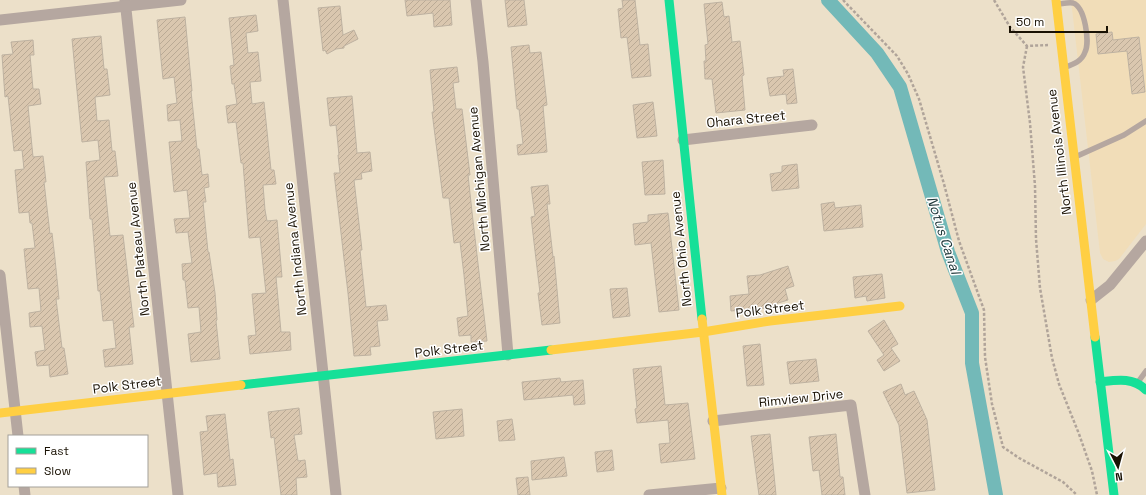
<svg xmlns="http://www.w3.org/2000/svg" width="1146" height="495" viewBox="0 0 1146 495" font-family="'Space Grotesk',sans-serif">
<style>
.built{fill:#f1ddb8}
.lines{fill:none;stroke-linecap:round;stroke-linejoin:round}
.canal{stroke:#73b9b8;stroke-width:14}
.building{fill:url(#building-hatch);stroke:#beb2a1}
.path{stroke:#b0a49a;stroke-width:2.5;stroke-dasharray:3 2;stroke-linecap:butt}
.lane{stroke:#b5a7a0;stroke-width:5.5}
.street{stroke:#b5a7a0;stroke-width:11}
.fast{stroke:#16e098;stroke-width:9}
.slow{stroke:#ffcf43;stroke-width:9}
.labels{text-anchor:middle;dominant-baseline:central;stroke-width:3;stroke-linejoin:round;paint-order:stroke}
.street-label{font-size:13px;fill:#191103;stroke:#fff}
.water-label{font-size:14px;font-style:italic;fill:#223a3c;stroke:#fff}
</style>
<defs>
<pattern id="building-hatch" width="6" height="6" patternUnits="userSpaceOnUse"><rect width="6" height="6" fill="#dac7af"/><path d="M-1 1l2-2M0 6l6-6M5 7l2-2" fill="none" stroke="#baaa95"/></pattern>
</defs>
<rect width="100%" height="100%" fill="#ece0c9"/>
<path class="built" d="M1071 0H1146V224L1119 259 1115 261 1109 262 1103 259 1100 253Z"/>
<g class="lines">
<path class="canal" d="M828 0 877 53 900 87 948 252 972 313V363L996 495"/>
</g>
<g class="building">
<path d="M405 0H450L452 25 434 27 433 13 407 16Z"/>
<path d="M505 0H524L527 25 508 27Z"/>
<path d="M622 0H635L640 45 648 44 651 76 632 78 627 37 621 38 618 9 623 8Z"/>
<path d="M722 2 724 17 729 16 732 42 740 41 744 75 742 76 745 110 716 113 712 79H705L704 61H706L705 45 708 44 704 4Z"/>
<path d="M340 6 343 35 354 30 358 39 344 46V48L336 49 327 54 325 50 323 51 318 8Z"/>
<path d="M256 15 258 31 246 33 248 53 258 52 261 81 250 82 252 104 264 102 271 170H274L276 184 263 185 265 210 267 221 277 220 282 277H276L281 332H290L291 350 250 354 248 336 256 335 252 294 266 293 260 237 249 238 243 163H241L236 122 228 123 226 106 237 104 234 84H232L230 66 234 65 229 18Z"/>
<path d="M185 17 192 91H191L197 149H199L202 175 208 174 209 187 204 188 206 202H203L208 252H209L215 293 217 320 216 321 220 359 191 362 188 334 201 332 199 307 188 308 185 280H183L182 264 192 263 188 232 176 233 174 219 190 218 187 190 174 192 169 142 182 141 180 120 168 121 167 105 177 103 174 77 163 79 157 20Z"/>
<path d="M1112 32 1113 40 1139 37 1145 92 1132 94 1127 51 1098 54 1096 34Z"/>
<path d="M101 36 104 69H107L110 95 95 97 97 121 109 120 112 151H115L118 176 104 177 110 236 123 235 134 327H129L133 364 105 367 103 350 116 348 113 320 103 321 100 291H98L92 219H90L86 162 100 160 98 140 82 142 72 39Z"/>
<path d="M33 40 34 55H30L33 89H39L41 104 28 106 33 157 43 156 46 182H44L50 234 52 233 55 259 59 299H56L62 348H64L68 374 50 377 49 365 37 366 35 352 45 350 42 326 30 327 29 313 41 311 39 288 28 289 24 249 35 248 32 223H30L29 212 19 213 15 170 24 169 22 150 14 151 8 96 5 97 2 55 13 54 11 42Z"/>
<path d="M529 45 530 53 541 52 547 105 543 106 547 152 518 155 517 145 523 144 519 109H517L511 47Z"/>
<path d="M457 67 459 82 453 83 456 109H462L470 175H468L472 212 487 341 471 342V335L459 336 457 318 468 316 464 275 460 242 454 243 449 198H443L432 112H434L430 70Z"/>
<path d="M793 69 797 103 787 104 786 94 770 96 767 78 784 76 783 70Z"/>
<path d="M352 96 357 153 370 152 372 171 361 173 362 179 354 180 362 250H360L366 307 386 305 388 320 377 321 380 346 370 347 371 355 354 356 348 293 334 173H340L338 155H339L336 125 330 126 327 98Z"/>
<path d="M653 102 657 136 637 138 633 105Z"/>
<path d="M663 160 665 194 645 195 642 162Z"/>
<path d="M797 164 799 188 772 191 770 174 782 172V166Z"/>
<path d="M548 185 550 204H547L553 257 554 256 560 323 542 325 538 293H540L531 217 535 216 531 187Z"/>
<path d="M834 202 835 208 861 205 863 227 824 231 821 204Z"/>
<path d="M668 213 679 310 659 312 651 243 635 245 633 224 648 222V215Z"/>
<path d="M788 266 794 286 785 289 788 300 765 307 766 308 731 311 730 296 749 294 747 276 760 275Z"/>
<path d="M882 274 885 298 867 301 866 296 855 298 853 277Z"/>
<path d="M627 288 630 316 613 318 610 289Z"/>
<path d="M884 320 898 344 891 348 900 361 884 371 877 360 884 355 868 331Z"/>
<path d="M760 344 764 385 747 386 743 346Z"/>
<path d="M816 359 819 381 790 384 787 362Z"/>
<path d="M661 366 665 405 688 403 695 459 661 463 659 444 670 443 668 420 637 423 635 409 637 408 633 369Z"/>
<path d="M560 378 561 382 583 380 585 404 574 405 573 395 524 400 522 382Z"/>
<path d="M901 384 905 395 914 391 927 420 935 490 907 493 899 425 883 392Z"/>
<path d="M299 408 302 434 294 435 298 461 305 460 307 477 296 478 297 495H281L274 437 271 438 268 412Z"/>
<path d="M462 409 464 436 436 439 433 412Z"/>
<path d="M225 414 230 460 233 459 236 485 218 487 217 473 204 475 200 432 208 431 206 416Z"/>
<path d="M512 419 515 440 499 441 497 421Z"/>
<path d="M770 434 776 495H759L751 436Z"/>
<path d="M836 434 840 477H843L845 495H822L819 470 813 471 809 437Z"/>
<path d="M612 450 614 470 597 472 595 452Z"/>
<path d="M564 457 567 476 532 480 531 461Z"/>
<path d="M528 477 530 495H518L516 478Z"/>
</g>
<g class="lines">
<g class="path">
<path d="M843 0 897 56 908 74 919 99 944 184 959 241 984 310 985 357 992 404 1003 447 1019 458 1063 482 1077 495"/>
<path d="M994 0 1010 27 1027 46 1048 45"/>
<path d="M1027 46 1023 67 1030 123 1035 186 1036 239 1040 288 1052 358 1059 384 1079 434 1092 471 1097 495"/>
</g>
<g class="lane">
<path d="M1057 4C1061 4 1068 2 1073 3 1085 7 1090 42 1085 52 1082 61 1074 64 1066 67"/>
<path d="M1075 157 1124 135 1146 121"/>
<path d="M1138 382 1146 371"/>
</g>
<g class="street">
<path d="M125 0 178 495"/>
<path d="M283 0 336 495"/>
<path d="M476 0 483 62 508 355"/>
<path d="M0 20 181 0"/>
<path d="M683 140 812 125"/>
<path d="M0 275 18 436"/>
<path d="M1091 300 1110 285 1146 241"/>
<path d="M713 421 851 405 865 495"/>
<path d="M24 486 25 495"/>
<path d="M649 495 721 488"/>
</g>
<g class="fast">
<path d="M669 0 702 319"/>
<path d="M1095 337 1114 495"/>
<path d="M1100 382C1117 380 1133 377 1146 390"/>
<path d="M241 385 551 350"/>
</g>
<g class="slow">
<path d="M1056 0 1095 337"/>
<path d="M702 319 722 495"/>
<path d="M551 350 703 332 770 321 900 306"/>
<path d="M0 413 241 385"/>
</g>
</g>
<g class="labels">
<g class="street-label">
<text transform="translate(746 119) rotate(-6)">Ohara Street</text>
<text transform="translate(1059 152) rotate(-97)">North Illinois Avenue</text>
<text transform="translate(479 179) rotate(-95)">North Michigan Avenue</text>
<text transform="translate(138 249) rotate(-96)">North Plateau Avenue</text>
<text transform="translate(295 249) rotate(-96)">North Indiana Avenue</text>
<text transform="translate(681 249) rotate(-96)">North Ohio Avenue</text>
<text transform="translate(770 309) rotate(-7)">Polk Street</text>
<text transform="translate(449 349) rotate(-7)">Polk Street</text>
<text transform="translate(127 385) rotate(-7)">Polk Street</text>
<text transform="translate(801 398) rotate(-6)">Rimview Drive</text>
</g>
<g class="water-label">
<text transform="translate(944 235) rotate(72)">Notus Canal</text>
</g>
</g>
<rect x="8" y="435" width="140" height="52" fill="#ffffff" stroke="#a3a09a"/>
<rect x="16" y="448" width="20" height="6" fill="#16e098" stroke="#a3a09a"/>
<text x="44" y="455" font-size="12" fill="#191103">Fast</text>
<rect x="16" y="468" width="20" height="6" fill="#ffcf43" stroke="#a3a09a"/>
<text x="44" y="475" font-size="12" fill="#191103">Slow</text>
<g transform="translate(1118 467) rotate(174)" stroke="#ffffff" stroke-width="3" paint-order="stroke">
<path d="M0-3L7 15L0 10L-7 15Z" fill="#191103"/>
<text y="-6" font-size="11" font-weight="bold" text-anchor="middle" fill="#191103">N</text>
</g>
<path d="M1010 26v6h97v-6" fill="none" stroke="#191103" stroke-width="2"/>
<text x="1016" y="26" font-size="12" fill="#191103" stroke="#ffffff" stroke-width="3" paint-order="stroke">50 m</text>
</svg>
